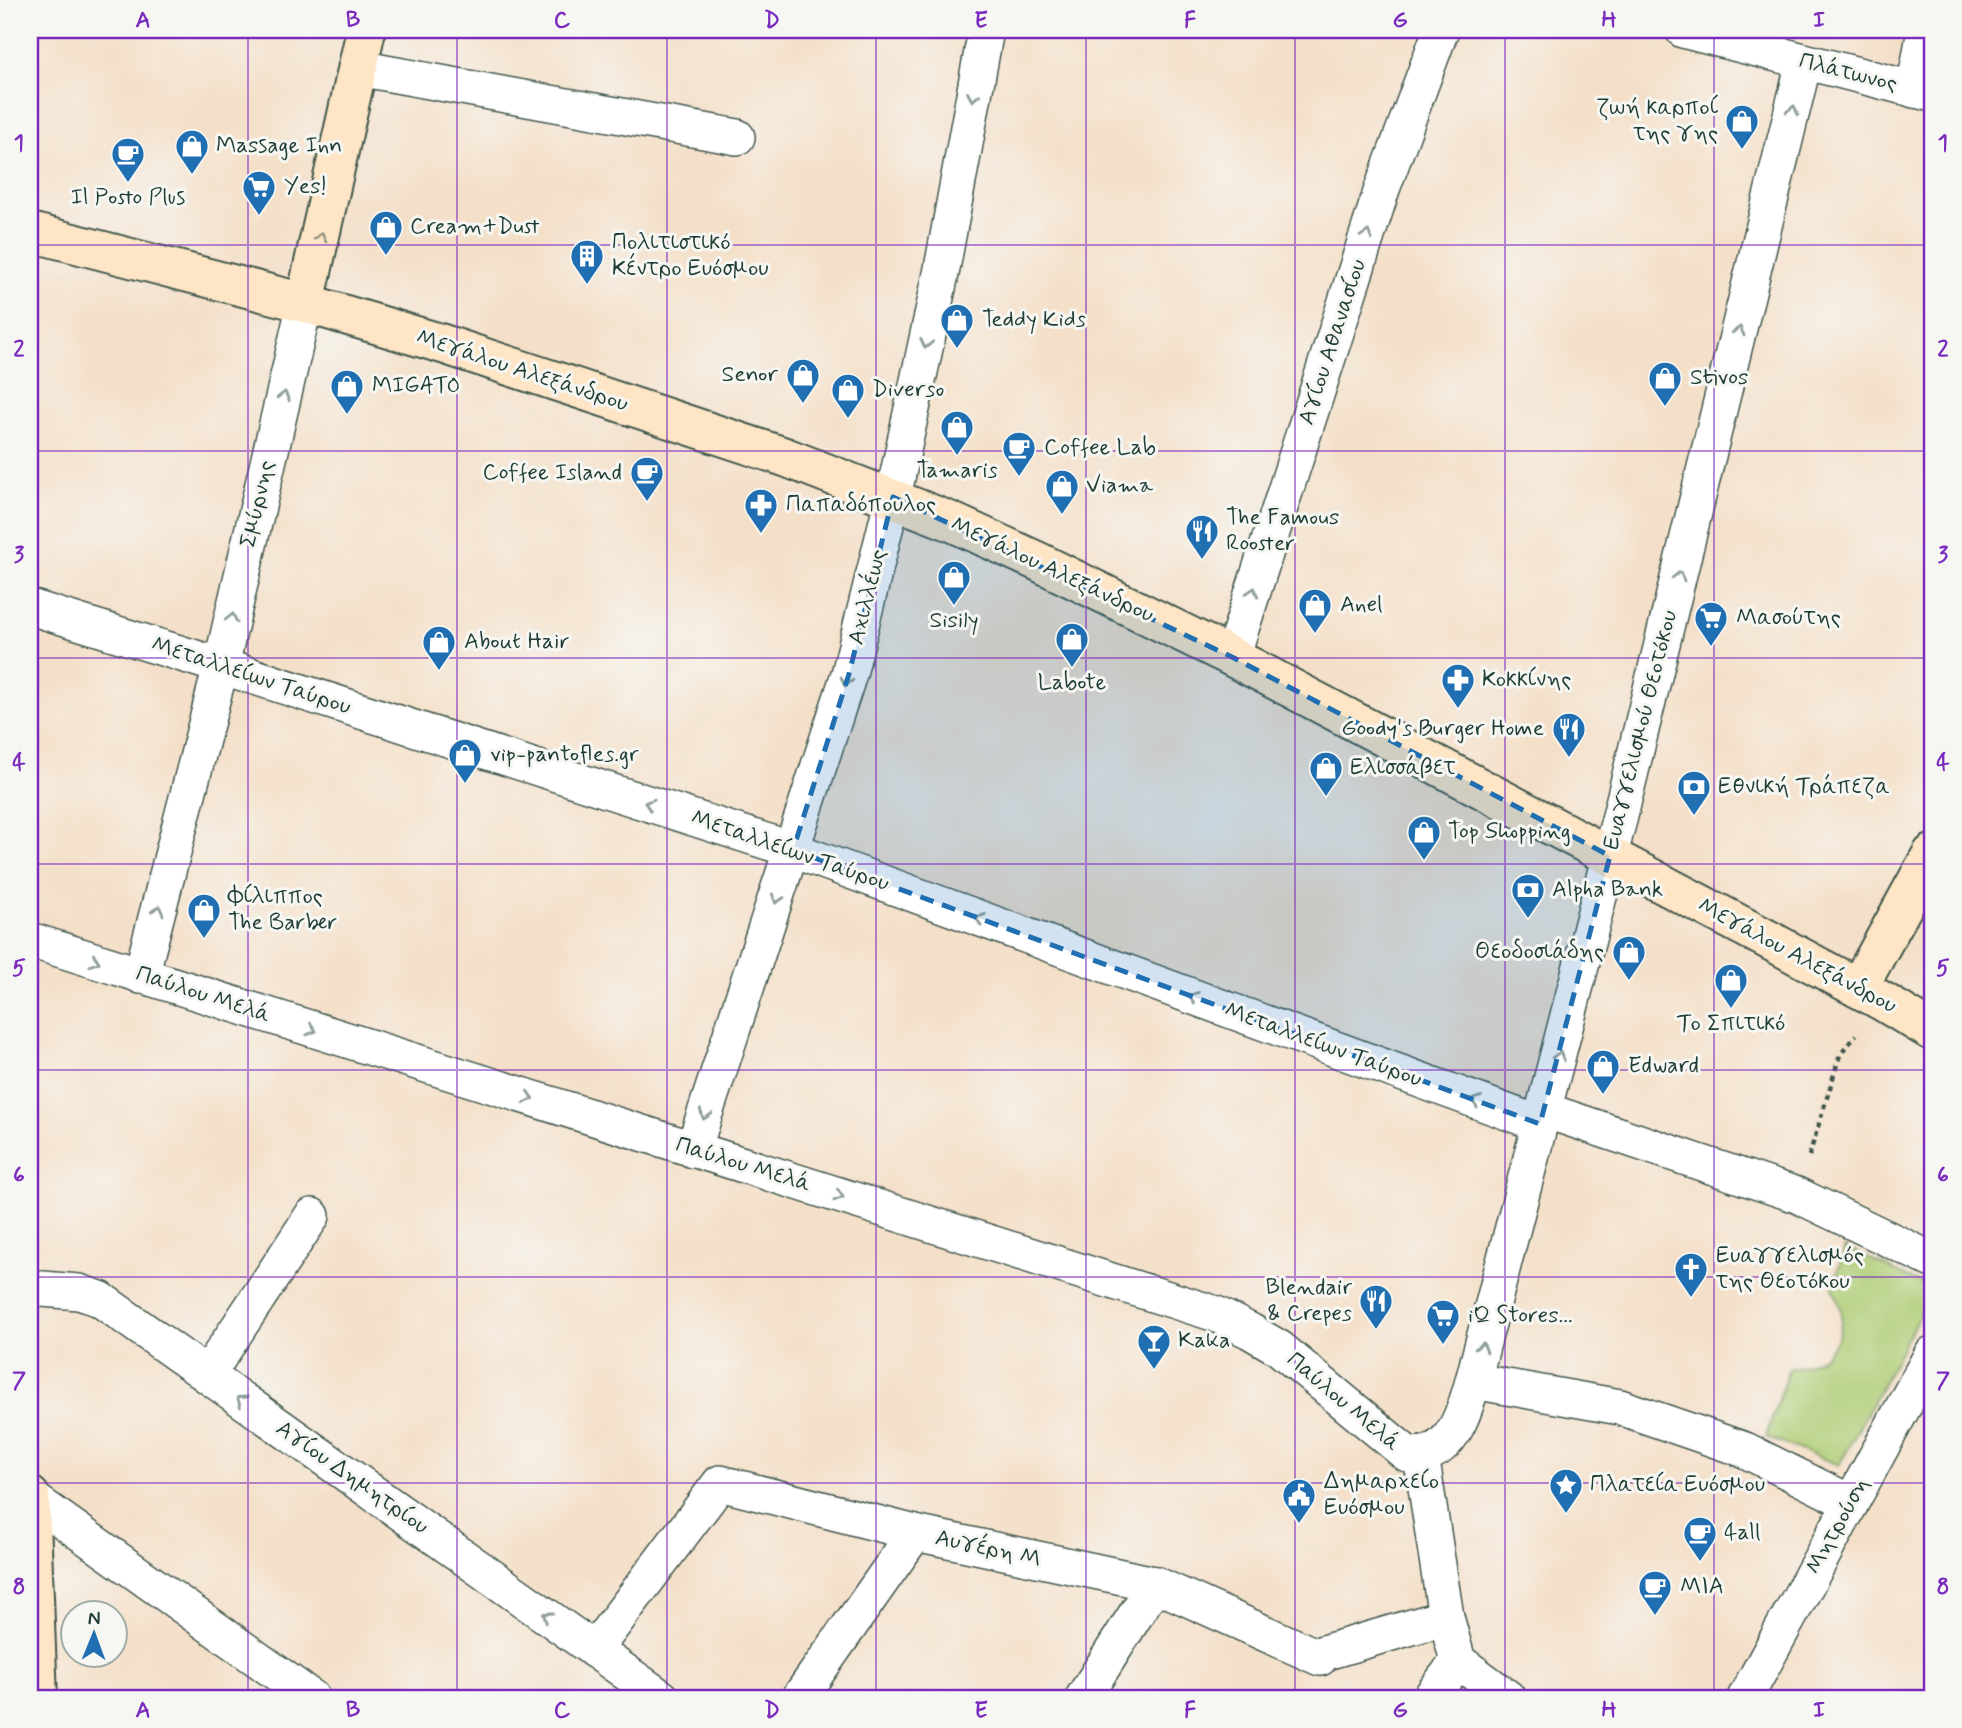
<svg xmlns="http://www.w3.org/2000/svg" width="1962" height="1728" viewBox="0 0 1962 1728" font-family="Mynerve,sans-serif">
<style>
.green{fill:#aecc73;stroke:#668454;stroke-width:2}
.lines{fill:none;stroke-linecap:round;stroke-linejoin:round}
.street-casing{stroke:#3f554a;stroke-width:38}
.secondary-casing{stroke:#3f554a;stroke-width:42}
.path{stroke:#3f554a;stroke-width:4.5;stroke-dasharray:5 5;stroke-linecap:butt}
.street{stroke:#fff;stroke-width:35}
.secondary{stroke:#fde5c5;stroke-width:38}
.oneway{stroke:#8f9e9a}
.oneway2{stroke:#8e917c}
.marked{fill:#1f6fb2;fill-opacity:0.2;stroke:#1f6fb2;stroke-width:5;stroke-dasharray:14 9;stroke-linejoin:round}
.grid{fill:none;stroke:#7b2cbf;stroke-width:2;stroke-opacity:0.55}
.labels{text-anchor:middle;dominant-baseline:central;stroke-width:6;stroke-linejoin:round;paint-order:stroke}
.street-label{font-size:23px;fill:#1f3d34;stroke:#f6f6f2}
.poi-label{font-size:23px;fill:#1f3d34;stroke:#f6f6f2;text-anchor:start}
.neatline{fill:none;stroke:#7b2cbf;stroke-width:2.5}
.grid-label{font-size:23px;text-anchor:middle;font-weight:bold;fill:#7b2cbf}
</style>
<rect width="100%" height="100%" fill="#f6f6f2"/>
<filter id="ink" filterUnits="userSpaceOnUse"><feTurbulence type="fractalNoise" baseFrequency=".0143" numOctaves="2"/><feDisplacementMap in="SourceGraphic" scale="14" xChannelSelector="R" yChannelSelector="G"/><feConvolveMatrix kernelMatrix="1 2 1 2 8 2 1 2 1" color-interpolation-filters="sRGB"/></filter>
<filter id="wash" filterUnits="userSpaceOnUse"><feTurbulence type="fractalNoise" baseFrequency=".00686" numOctaves="4" result="noise"/><feDisplacementMap in="SourceGraphic" scale="28" xChannelSelector="R" yChannelSelector="G"/><feGaussianBlur stdDeviation="1.57" result="paint"/><feColorMatrix in="noise" values="0 0 0 0 0 0 0 0 0 0 0 0 0 0 0 0 0 1.4 0 .05"/><feComposite in="paint" operator="in"/></filter>
<g filter="url(#wash)">
<rect width="100%" height="100%" fill="#f4e0c9"/>
<path class="green" d="M1845 1247 1932 1289V1292L1839 1465 1766 1437 1789 1368C1834 1364 1854 1327 1833 1288Z"/>
</g>
<g filter="url(#ink)">
<g class="lines">
<defs>
<g id="street">
<path d="M1683 30 1932 94"/>
<path d="M358 68 737 137"/>
<path d="M1914 90 1925 30"/>
<path d="M30 607 221 666 793 850 1540 1124"/>
<path d="M1232 657 1382 189 1441 30"/>
<path d="M30 940 1216 1314 1250 1331 1279 1348 1407 1454C1451 1461 1464 1413 1473 1381L1620 816 1804 62"/>
<path d="M141 976 221 666 305 303"/>
<path d="M1544 1110 1797 1195 1932 1260"/>
<path d="M693 1150 849 674 893 497 941 274 986 30"/>
<path d="M30 1288 79 1292 100 1299 662 1698"/>
<path d="M207 1375 312 1216"/>
<path d="M1473 1381 1620 1407 1745 1450 1851 1503"/>
<path d="M1421 1455 1446 1617 1458 1661 1508 1698"/>
<path d="M30 1497 312 1698"/>
<path d="M594 1650 720 1483 915 1533 1155 1584 1320 1658 1323 1653 1446 1617"/>
<path d="M799 1698 915 1533"/>
<path d="M1083 1698 1155 1584"/>
<path d="M1430 1698 1458 1661"/>
<path d="M1745 1698 1932 1354"/>
</g>
<g id="secondary">
<path d="M30 232 305 303 443 344 785 457 952 522 1039 562 1232 657 1769 940 1882 1001 1932 1031"/>
<path d="M305 303 366 30"/>
<path d="M1858 988 1932 854"/>
<path d="M30 1496 38 1698"/>
</g>
</defs>
<use href="#street" class="street-casing"/>
<use href="#secondary" class="secondary-casing"/>
<path class="path" d="M1809 1156 1840 1055 1856 1035"/>
<use href="#street" class="street"/>
<use href="#secondary" class="secondary"/>
</g>
<defs><path id="oneway-chevron" d="M-2-3.5L2.5 0L-2 3.5" fill="none" stroke-width="1.6" stroke-linecap="round" stroke-linejoin="round" transform="scale(1.75)"/></defs>
<g class="oneway">
<use href="#oneway-chevron" transform="translate(973 97) rotate(100)"/>
<use href="#oneway-chevron" transform="translate(1793 110) rotate(-77)"/>
<use href="#oneway-chevron" transform="translate(1367 235) rotate(-72)"/>
<use href="#oneway-chevron" transform="translate(1739 331) rotate(-76)"/>
<use href="#oneway-chevron" transform="translate(926 344) rotate(102)"/>
<use href="#oneway-chevron" transform="translate(284 396) rotate(-77)"/>
<use href="#oneway-chevron" transform="translate(1679 576) rotate(-76)"/>
<use href="#oneway-chevron" transform="translate(1253 592) rotate(-72)"/>
<use href="#oneway-chevron" transform="translate(232 618) rotate(-77)"/>
<use href="#oneway-chevron" transform="translate(846 682) rotate(106)"/>
<use href="#oneway-chevron" transform="translate(649 804) rotate(-162)"/>
<use href="#oneway-chevron" transform="translate(777 899) rotate(108)"/>
<use href="#oneway-chevron" transform="translate(158 910) rotate(-76)"/>
<use href="#oneway-chevron" transform="translate(980 919) rotate(-160)"/>
<use href="#oneway-chevron" transform="translate(95 961) rotate(18)"/>
<use href="#oneway-chevron" transform="translate(1193 997) rotate(-160)"/>
<use href="#oneway-chevron" transform="translate(312 1030) rotate(17)"/>
<use href="#oneway-chevron" transform="translate(1559 1056) rotate(-75)"/>
<use href="#oneway-chevron" transform="translate(529 1098) rotate(17)"/>
<use href="#oneway-chevron" transform="translate(1476 1101) rotate(-160)"/>
<use href="#oneway-chevron" transform="translate(705 1115) rotate(108)"/>
<use href="#oneway-chevron" transform="translate(839 1196) rotate(17)"/>
<use href="#oneway-chevron" transform="translate(1482 1347) rotate(-75)"/>
<use href="#oneway-chevron" transform="translate(241 1400) rotate(-145)"/>
<use href="#oneway-chevron" transform="translate(547 1616) rotate(-145)"/>
</g>
<use class="oneway2" href="#oneway-chevron" transform="translate(321 237) rotate(-77)"/>
</g>
<path class="marked" d="M893 497 1232 657 1610 856 1540 1124 793 850 849 674Z"/>
<path class="grid" d="M248 30V1698M457 30V1698M667 30V1698M876 30V1698M1086 30V1698M1295 30V1698M1505 30V1698M1714 30V1698M30 245H1932M30 451H1932M30 658H1932M30 864H1932M30 1070H1932M30 1277H1932M30 1483H1932"/>
<defs>
<symbol id="shop-pin" viewBox="-11 -11 22 30"><path d="M0 17L-7.5 6A9.5 9.5 0 1 1 7.5 6Z" fill="#1f6fb2" stroke="#f6f6f2"/><path d="M-5-2.5h2.3a2.7 3.5 0 0 1 5.4 0H5L5.5 6h-11ZM-1.5-2.5h3a1.5 2.3 0 0 0-3 0Z" fill="#fff"/></symbol>
<symbol id="cafe-pin" viewBox="-11 -11 22 30"><path d="M0 17L-7.5 6A9.5 9.5 0 1 1 7.5 6Z" fill="#1f6fb2" stroke="#f6f6f2"/><path d="M-5.5-4.5H6V0H3Q3 3.5 0 3.5H-2.5Q-5.5 3.5-5.5 0ZM3-3.2v2h1.7v-2ZM-6 4.5H4V6H-6Z" fill="#fff"/></symbol>
<symbol id="supermarket-pin" viewBox="-11 -11 22 30"><path d="M0 17L-7.5 6A9.5 9.5 0 1 1 7.5 6Z" fill="#1f6fb2" stroke="#f6f6f2"/><path d="M-6-5.5h2.5l.6 2H6L4.5 2H-2.5L-4.4-4H-6ZM-1.5 3.2a1.3 1.3 0 1 0 .1 0ZM3 3.2a1.3 1.3 0 1 0 .1 0Z" fill="#fff"/></symbol>
<symbol id="building-pin" viewBox="-11 -11 22 30"><path d="M0 17L-7.5 6A9.5 9.5 0 1 1 7.5 6Z" fill="#1f6fb2" stroke="#f6f6f2"/><path d="M-4-6H4V6H1V3H-1V6H-4ZM-2.5-4.3h1.7v1.8h-1.7ZM.8-4.3h1.7v1.8H.8ZM-2.5-1h1.7V.8h-1.7ZM.8-1h1.7V.8H.8Z" fill="#fff"/></symbol>
<symbol id="pharmacy-pin" viewBox="-11 -11 22 30"><path d="M0 17L-7.5 6A9.5 9.5 0 1 1 7.5 6Z" fill="#1f6fb2" stroke="#f6f6f2"/><path d="M-2-6h4v4h4v4h-4v4h-4v-4h-4v-4h4Z" fill="#fff"/></symbol>
<symbol id="restaurant-pin" viewBox="-11 -11 22 30"><path d="M0 17L-7.5 6A9.5 9.5 0 1 1 7.5 6Z" fill="#1f6fb2" stroke="#f6f6f2"/><path d="M-5-6h1v4h1v-4h1v4h1v-4h1v5L-1.5 .5V6h-2V.5L-5-1ZM5-6V6H3V1.5H1.5Q1.5-4 5-6Z" fill="#fff"/></symbol>
<symbol id="bank-pin" viewBox="-11 -11 22 30"><path d="M0 17L-7.5 6A9.5 9.5 0 1 1 7.5 6Z" fill="#1f6fb2" stroke="#f6f6f2"/><path d="M-6-4H6V4H-6ZM0-2.3a2.3 2.3 0 1 0 0 4.6a2.3 2.3 0 1 0 0-4.6Z" fill="#fff"/></symbol>
<symbol id="church-pin" viewBox="-11 -11 22 30"><path d="M0 17L-7.5 6A9.5 9.5 0 1 1 7.5 6Z" fill="#1f6fb2" stroke="#f6f6f2"/><path d="M-1.2-6h2.4v3.5h3.3v2.4h-3.3V6h-2.4V-.1h-3.3v-2.4h3.3Z" fill="#fff"/></symbol>
<symbol id="bar-pin" viewBox="-11 -11 22 30"><path d="M0 17L-7.5 6A9.5 9.5 0 1 1 7.5 6Z" fill="#1f6fb2" stroke="#f6f6f2"/><path d="M-6-5H6L.8 .8V4.5H3.5V6h-7V4.5H-.8V.8Z" fill="#fff"/></symbol>
<symbol id="sight-pin" viewBox="-11 -11 22 30"><path d="M0 17L-7.5 6A9.5 9.5 0 1 1 7.5 6Z" fill="#1f6fb2" stroke="#f6f6f2"/><path d="M0-6L1.8-2.2L6-1.7L2.9 1.2L3.7 5.4L0 3.3L-3.7 5.4L-2.9 1.2L-6-1.7L-1.8-2.2Z" fill="#fff"/></symbol>
<symbol id="civic-pin" viewBox="-11 -11 22 30"><path d="M0 17L-7.5 6A9.5 9.5 0 1 1 7.5 6Z" fill="#1f6fb2" stroke="#f6f6f2"/><path d="M-.6-6.5H3V-4.5H.6V-3L4-1V1h2V6H-6V1h2V-1L-.6-3ZM-1.2 2.5V6h2.4V2.5Z" fill="#fff"/></symbol>
</defs>
<g fill-rule="evenodd">
<use href="#shop-pin" x="1723" y="102" width="38" height="52"/>
<use href="#shop-pin" x="173" y="127" width="38" height="52"/>
<use href="#cafe-pin" x="109" y="135" width="38" height="52"/>
<use href="#supermarket-pin" x="240" y="168" width="38" height="52"/>
<use href="#shop-pin" x="367" y="208" width="38" height="52"/>
<use href="#building-pin" x="568" y="237" width="38" height="52"/>
<use href="#shop-pin" x="938" y="301" width="38" height="52"/>
<use href="#shop-pin" x="784" y="356" width="38" height="52"/>
<use href="#shop-pin" x="1646" y="359" width="38" height="52"/>
<use href="#shop-pin" x="328" y="367" width="38" height="52"/>
<use href="#shop-pin" x="829" y="371" width="38" height="52"/>
<use href="#shop-pin" x="938" y="408" width="38" height="52"/>
<use href="#cafe-pin" x="1000" y="429" width="38" height="52"/>
<use href="#cafe-pin" x="628" y="454" width="38" height="52"/>
<use href="#shop-pin" x="1043" y="467" width="38" height="52"/>
<use href="#pharmacy-pin" x="742" y="486" width="38" height="52"/>
<use href="#restaurant-pin" x="1183" y="512" width="38" height="52"/>
<use href="#shop-pin" x="935" y="558" width="38" height="52"/>
<use href="#shop-pin" x="1296" y="586" width="38" height="52"/>
<use href="#supermarket-pin" x="1692" y="599" width="38" height="52"/>
<use href="#shop-pin" x="1053" y="620" width="38" height="52"/>
<use href="#shop-pin" x="420" y="623" width="38" height="52"/>
<use href="#pharmacy-pin" x="1439" y="661" width="38" height="52"/>
<use href="#restaurant-pin" x="1550" y="710" width="38" height="52"/>
<use href="#shop-pin" x="446" y="736" width="38" height="52"/>
<use href="#shop-pin" x="1307" y="749" width="38" height="52"/>
<use href="#bank-pin" x="1675" y="768" width="38" height="52"/>
<use href="#shop-pin" x="1405" y="813" width="38" height="52"/>
<use href="#bank-pin" x="1509" y="871" width="38" height="52"/>
<use href="#shop-pin" x="185" y="891" width="38" height="52"/>
<use href="#shop-pin" x="1610" y="933" width="38" height="52"/>
<use href="#shop-pin" x="1712" y="961" width="38" height="52"/>
<use href="#shop-pin" x="1584" y="1047" width="38" height="52"/>
<use href="#church-pin" x="1672" y="1250" width="38" height="52"/>
<use href="#restaurant-pin" x="1357" y="1282" width="38" height="52"/>
<use href="#supermarket-pin" x="1424" y="1297" width="38" height="52"/>
<use href="#bar-pin" x="1135" y="1322" width="38" height="52"/>
<use href="#sight-pin" x="1547" y="1466" width="38" height="52"/>
<use href="#civic-pin" x="1280" y="1476" width="38" height="52"/>
<use href="#cafe-pin" x="1681" y="1514" width="38" height="52"/>
<use href="#cafe-pin" x="1636" y="1568" width="38" height="52"/>
</g>
<g class="labels">
<g class="street-label">
<text transform="translate(1848 73) rotate(14)">Πλάτωνος</text>
<text transform="translate(1333 342) rotate(-72)">Αγίου Αθανασίου</text>
<text transform="translate(522 371) rotate(18)">Μεγάλου Αλεξάνδρου</text>
<text transform="translate(258 504) rotate(-77)">Σμύρνης</text>
<text transform="translate(1052 570) rotate(25)">Μεγάλου Αλεξάνδρου</text>
<text transform="translate(868 597) rotate(-76)">Αχιλλέως</text>
<text transform="translate(251 676) rotate(18)">Μεταλλείων Ταύρου</text>
<text transform="translate(1641 730) rotate(-76)">Ευαγγελισμού Θεοτόκου</text>
<text transform="translate(790 851) rotate(19)">Μεταλλείων Ταύρου</text>
<text transform="translate(1797 956) rotate(28)">Μεγάλου Αλεξάνδρου</text>
<text transform="translate(203 995) rotate(18)">Παύλου Μελά</text>
<text transform="translate(1323 1045) rotate(20)">Μεταλλείων Ταύρου</text>
<text transform="translate(743 1165) rotate(17)">Παύλου Μελά</text>
<text transform="translate(1343 1402) rotate(40)">Παύλου Μελά</text>
<text transform="translate(352 1478) rotate(35)">Αγίου Δημητρίου</text>
<text transform="translate(1838 1526) rotate(-61)">Μητρούση</text>
<text transform="translate(988 1549) rotate(12)">Αυγέρη Μ</text>
</g>
<g class="poi-label">
<text x="1718" y="108" text-anchor="end">ζωή καρποί<tspan x="1718" dy="26">της γης</tspan></text>
<text x="216" y="146">Massage Inn</text>
<text x="284" y="187">Yes!</text>
<text x="128" y="198" text-anchor="middle">Il Posto Plus</text>
<text x="410" y="227">Cream+Dust</text>
<text x="612" y="243">Πολιτιστικό<tspan x="612" dy="26">Κέντρο Ευόσμου</tspan></text>
<text x="982" y="320">Teddy Kids</text>
<text x="778" y="375" text-anchor="end">Senor</text>
<text x="1690" y="378">Stivos</text>
<text x="372" y="386">MIGATO</text>
<text x="872" y="390">Diverso</text>
<text x="1044" y="448">Coffee Lab</text>
<text x="957" y="471" text-anchor="middle">Tamaris</text>
<text x="622" y="473" text-anchor="end">Coffee Island</text>
<text x="1086" y="486">Viama</text>
<text x="786" y="505">Παπαδόπουλος</text>
<text x="1226" y="518">The Famous<tspan x="1226" dy="26">Rooster</tspan></text>
<text x="1340" y="605">Anel</text>
<text x="1736" y="618">Μασούτης</text>
<text x="954" y="621" text-anchor="middle">Sisily</text>
<text x="464" y="642">About Hair</text>
<text x="1482" y="680">Κοκκίνης</text>
<text x="1072" y="683" text-anchor="middle">Labote</text>
<text x="1544" y="729" text-anchor="end">Goody's Burger Home</text>
<text x="490" y="755">vip-pantofles.gr</text>
<text x="1350" y="768">Ελισσάβετ</text>
<text x="1718" y="787">Εθνική Τράπεζα</text>
<text x="1448" y="832">Top Shopping</text>
<text x="1552" y="890">Alpha Bank</text>
<text x="228" y="897">Φίλιππος<tspan x="228" dy="26">The Barber</tspan></text>
<text x="1604" y="952" text-anchor="end">Θεοδοσιάδης</text>
<text x="1731" y="1024" text-anchor="middle">Το Σπιτικό</text>
<text x="1628" y="1066">Edward</text>
<text x="1716" y="1256">Ευαγγελισμός<tspan x="1716" dy="26">της Θεοτόκου</tspan></text>
<text x="1352" y="1288" text-anchor="end">Blendair<tspan x="1352" dy="26">&amp; Crepes</tspan></text>
<text x="1468" y="1316">iQ Stores...</text>
<text x="1178" y="1341">Kaka</text>
<text x="1324" y="1482">Δημαρχείο<tspan x="1324" dy="26">Ευόσμου</tspan></text>
<text x="1590" y="1485">Πλατεία Ευόσμου</text>
<text x="1724" y="1533">4all</text>
<text x="1680" y="1587">ΜΙΑ</text>
</g>
</g>
<rect width="1962" height="1728" fill="none" stroke="#f6f6f2" stroke-width="77"/>
<g transform="translate(94 1634) rotate(1)"><circle r="33" fill="#f6f6f2" stroke="#a0aca6" stroke-width="2"/>
<path d="M0-5L12 26L0 18L-12 26Z" fill="#1f6fb2"/>
<text y="-10" font-size="19" font-weight="bold" text-anchor="middle" fill="#1f3d34">N</text>
</g>
<rect x="38" y="38" width="1886" height="1652" class="neatline"/>
<g class="grid-label">
<text x="143" y="27">A</text>
<text x="353" y="27">B</text>
<text x="562" y="27">C</text>
<text x="772" y="27">D</text>
<text x="981" y="27">E</text>
<text x="1190" y="27">F</text>
<text x="1400" y="27">G</text>
<text x="1609" y="27">H</text>
<text x="1819" y="27">I</text>
<text x="19" y="150">1</text>
<text x="1943" y="150">1</text>
<text x="19" y="356">2</text>
<text x="1943" y="356">2</text>
<text x="19" y="562">3</text>
<text x="1943" y="562">3</text>
<text x="19" y="769">4</text>
<text x="1943" y="769">4</text>
<text x="19" y="975">5</text>
<text x="1943" y="975">5</text>
<text x="19" y="1182">6</text>
<text x="1943" y="1182">6</text>
<text x="19" y="1388">7</text>
<text x="1943" y="1388">7</text>
<text x="19" y="1594">8</text>
<text x="1943" y="1594">8</text>
<text x="143" y="1717">A</text>
<text x="353" y="1717">B</text>
<text x="562" y="1717">C</text>
<text x="772" y="1717">D</text>
<text x="981" y="1717">E</text>
<text x="1190" y="1717">F</text>
<text x="1400" y="1717">G</text>
<text x="1609" y="1717">H</text>
<text x="1819" y="1717">I</text>
</g>
</svg>
